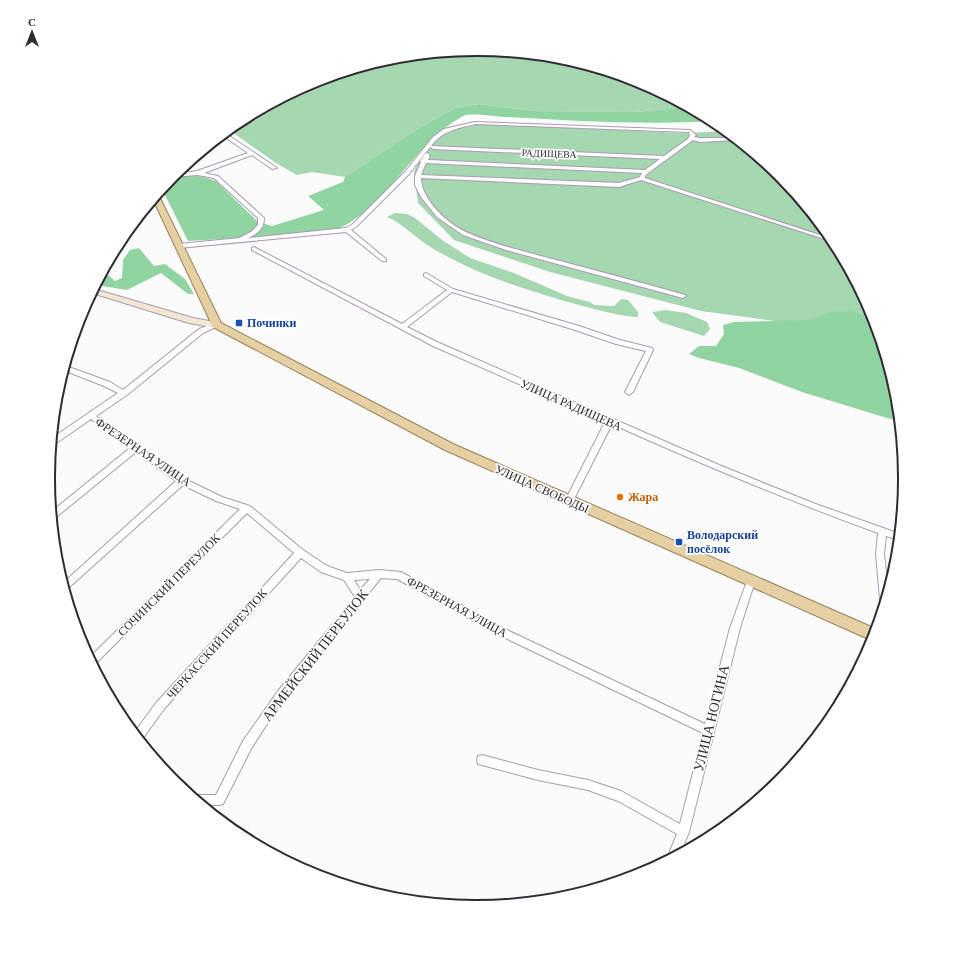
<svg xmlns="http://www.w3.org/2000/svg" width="953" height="956" font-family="'Crimson Pro',serif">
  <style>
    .built { fill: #f8effd }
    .green { fill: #a5d7b0 }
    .forest { fill: #90d4a1 }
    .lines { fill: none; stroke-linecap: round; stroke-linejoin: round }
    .street-casing { stroke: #aa9ab3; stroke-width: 2 }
    .secondary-casing { stroke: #aa9ab3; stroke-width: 2 }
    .primary-casing { stroke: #9b8156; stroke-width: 2 }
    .street { fill: #fff; fill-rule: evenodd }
    .secondary { fill: #f2e7d2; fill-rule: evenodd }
    .primary { fill: #e5d0a4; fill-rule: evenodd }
    .transit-dot { fill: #1a4fb4; stroke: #fff; stroke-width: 1.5 }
    .food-dot { fill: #e8710a; stroke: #fff; stroke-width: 1.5 }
    .labels { text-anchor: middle; stroke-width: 3.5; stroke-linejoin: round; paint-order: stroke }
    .far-street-label { font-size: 10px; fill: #302a34; stroke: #fff }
    .transit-label { font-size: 12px; font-weight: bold; fill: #164399; stroke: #fff; text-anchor: start }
    .street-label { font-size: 12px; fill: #302a34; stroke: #fff }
    .food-label { font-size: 12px; font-weight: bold; fill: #c56008; stroke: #fff; text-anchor: start }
    .near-street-label { font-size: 14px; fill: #302a34; stroke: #fff }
    .rim { fill: none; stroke: #302a34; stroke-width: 2 }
  </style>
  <rect width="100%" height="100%" fill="#fbfbfb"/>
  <path class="built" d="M904,472L905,478L900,530L893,528Z"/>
  <g class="green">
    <path d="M477,50L560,58L641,82L687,107L635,112L535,111L479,104L455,108L417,129L345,177L312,172L297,175L276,163L229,130L239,122L313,82L393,58Z"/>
    <path d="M481,124L686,133L725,131L780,175L833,240L872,314L877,330L805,325L701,311L550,272L454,240L418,203L414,171L427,148L439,138L456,129Z"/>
    <path d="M395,213L407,214L415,218L442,240L470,258L514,273L567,296L590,302L594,305L614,306L621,299L628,300L638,312V317C618,316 599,310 579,305C528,291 477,275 432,248C416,239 404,224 387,217Z"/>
    <path d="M666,310L686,313L707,322L710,329L704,336L660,322L652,312Z"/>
  </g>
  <g class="forest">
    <path d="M479,104L535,111L635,112L687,107L714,121C645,125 577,121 508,117C498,117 470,112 463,116C413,143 391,203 340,228L258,237L188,241L162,189C164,186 167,182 170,179C181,172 207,176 217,182L258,222L272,226L324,210L308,196L343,182L345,177L417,129L455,108Z"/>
    <path d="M139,248L154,266L165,264L185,279L194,294H188L161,273L127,290L96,285L102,275L109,276L115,281L122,278L123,260L130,250Z"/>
    <path d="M849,311L874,318L897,395L900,422L802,392L739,368L699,358L689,354L699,346H716L724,334L723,325L734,322L812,320L830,312Z"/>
  </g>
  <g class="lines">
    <g class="street-casing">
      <g id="street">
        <path d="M475,122L690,130L696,135L694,137L700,138H734L737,140L700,142L693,140L648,173L645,176V178L832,239L834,242L641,180L619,187L421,178C421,200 449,225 468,233C496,245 526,252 556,260C599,271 642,283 685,295L686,296L683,298L506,250L463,235L437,217L421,197L415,185V176L421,162L420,161L425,154L427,153L430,155L428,160L645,170L660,159L433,149L430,147L409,174L357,226L351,230L386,259V261H382L346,232L179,248L176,246L179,244L240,238L241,237L251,232L258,225V218L214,178L198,175L171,177L175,174L197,171L248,153L222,135L225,133L277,168L272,169L252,155L204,173L218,176L264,218C264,229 258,233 248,238L346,228L353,224L405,172L433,137L444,129ZM475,124L689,132L690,135L688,139L664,156L431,146C444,130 456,129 475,124ZM426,163L642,173L640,177L619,183L421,175Z"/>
        <path d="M254,247L402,324L447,290L424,276V274L426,273L453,289L579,326L620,340L652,348L653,350L633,392L629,395L625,392L646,351L616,344L575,330L452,292L407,327L437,342L719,465L813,503L900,534L899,540L886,536L884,554L888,589L884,603L882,602L880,599L876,554L878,533C787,500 699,463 612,424L572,503H566L565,501L605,422L433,346L252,250V248Z"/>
        <path d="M215,323H219L220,325L203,333L127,395L96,416L185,479L222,497L250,506L303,550L327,566L347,573L379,570L401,572L503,628L705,724L730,628L747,581L748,578L751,577L754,578L755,581L740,628L689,832L681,852L669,858L668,856L677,834L618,801L588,790L538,780L482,765L478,764L477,760L478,756L482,755L538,770L588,780L621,791L680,824L703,733L497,634L397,579L381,578L284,697L251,749L223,804L219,805H203L193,796L197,795H216L243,741L278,691L355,597L344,580L321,572L301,558L164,709L141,741L134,733L156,703L294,553L247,513L93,666L89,658L240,509L216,501L183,485L65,591L63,583L176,481L136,452L55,518L52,519L51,512L130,448L91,419L55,444L51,445L52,438L118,393L104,386L63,370L65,366H66L110,382L123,390L199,329ZM370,579L360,590L354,580Z"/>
      </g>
    </g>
    <g class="secondary-casing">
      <path id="secondary" d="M94,289L193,318L220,323L222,325L217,328L189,323L92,293Z"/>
    </g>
    <g class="primary-casing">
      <path id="primary" d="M158,194L221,323L453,444L876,629L873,641L445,450L213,327L153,199Z"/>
    </g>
    <use href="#street" class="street"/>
    <use href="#secondary" class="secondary"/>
    <use href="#primary" class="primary"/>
  </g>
  <g class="transit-dot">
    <rect x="235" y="319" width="8" height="8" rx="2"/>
    <rect x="675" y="538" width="8" height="8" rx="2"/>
  </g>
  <circle class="food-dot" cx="620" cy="497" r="4"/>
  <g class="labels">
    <g class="far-street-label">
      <text transform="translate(549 153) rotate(2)" y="4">РАДИЩЕВА</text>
    </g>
    <g class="transit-label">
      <text x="247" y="327">Починки</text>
      <text x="687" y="539">Володарский<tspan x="687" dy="14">посёлок</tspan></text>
    </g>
    <g class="street-label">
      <text transform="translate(571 405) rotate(24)" y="4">УЛИЦА РАДИЩЕВА</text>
      <text transform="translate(143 452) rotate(34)" y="4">ФРЕЗЕРНАЯ УЛИЦА</text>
      <text transform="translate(542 489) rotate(24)" y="4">УЛИЦА СВОБОДЫ</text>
      <text transform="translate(169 585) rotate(-45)" y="4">СОЧИНСКИЙ ПЕРЕУЛОК</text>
      <text transform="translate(457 607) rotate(29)" y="4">ФРЕЗЕРНАЯ УЛИЦА</text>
      <text transform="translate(217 644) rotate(-48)" y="4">ЧЕРКАССКИЙ ПЕРЕУЛОК</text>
    </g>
    <g class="food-label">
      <text x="628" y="501">Жара</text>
    </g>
    <g class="near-street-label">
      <text transform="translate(315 655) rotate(-52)" y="5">АРМЕЙСКИЙ ПЕРЕУЛОК</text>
      <text transform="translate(711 718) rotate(-76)" y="5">УЛИЦА НОГИНА</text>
    </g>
  </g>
  <path d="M0 0H953V956H0ZM476 56H477A421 421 0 0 1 898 477V479A421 421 0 0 1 477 900H476A421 421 0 0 1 55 479V477A421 421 0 0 1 476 56Z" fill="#fff" fill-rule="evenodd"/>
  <path class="rim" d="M476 56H477A421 421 0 0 1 898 477V479A421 421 0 0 1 477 900H476A421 421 0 0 1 55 479V477A421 421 0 0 1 476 56Z"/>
  <g transform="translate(32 32)" stroke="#ffffff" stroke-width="3" paint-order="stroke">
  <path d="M0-3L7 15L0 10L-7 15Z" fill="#302a34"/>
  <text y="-6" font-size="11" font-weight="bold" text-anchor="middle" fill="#302a34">С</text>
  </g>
</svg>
